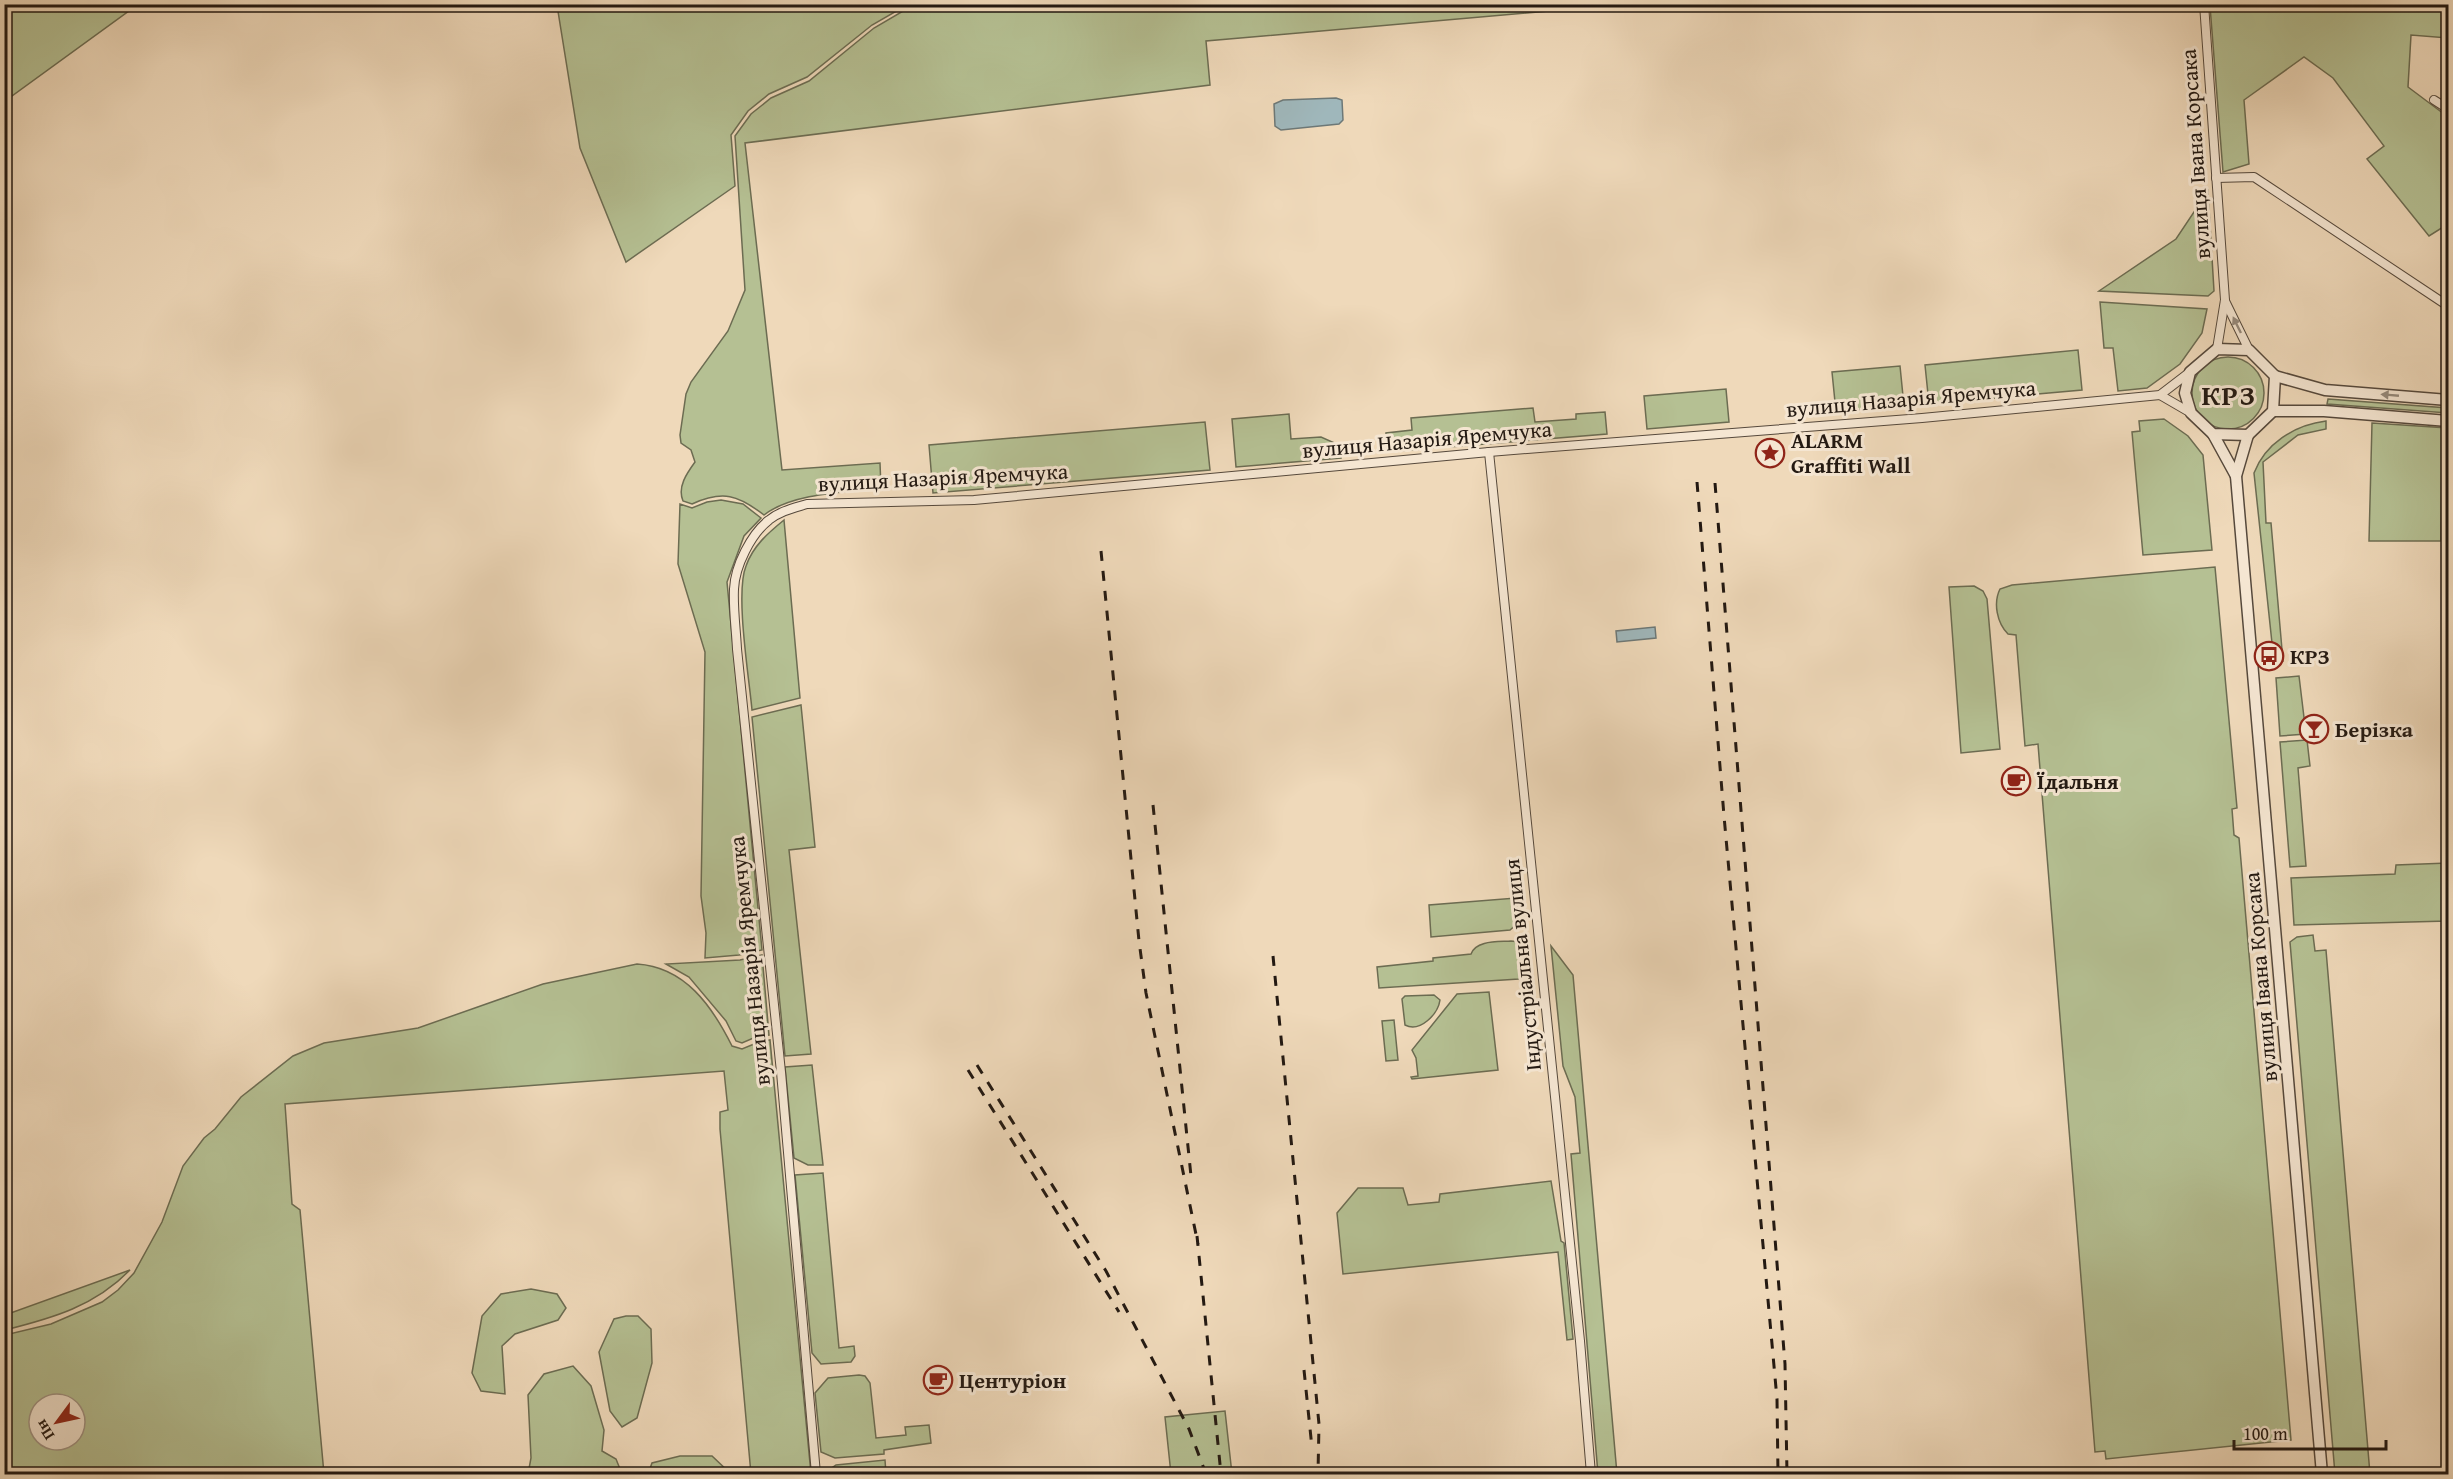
<svg xmlns="http://www.w3.org/2000/svg" width="2453" height="1479" font-family="'Gentium Book Plus',serif">
  <style>
    .green { fill: #b5c093; stroke: #6c6c52; stroke-width: 1.5; fill-rule: evenodd }
    .water { fill: #9fb7bb; stroke: #6d7877; stroke-width: 1.5 }
    .lines { fill: none; stroke-linecap: round; stroke-linejoin: round }
    .minor-casing { stroke: #56493c; stroke-width: 10 }
    .tertiary-casing { stroke: #56493c; stroke-width: 13 }
    .minor { stroke: #f5e6d2; stroke-width: 8 }
    .tertiary { stroke: #f5e6d2; stroke-width: 10 }
    .rail { stroke: #231912; stroke-width: 3; stroke-dasharray: 10 10; stroke-linecap: butt }
    .oneway { fill: #968a7c }
    .labels { text-anchor: middle; stroke-width: 6; stroke-linejoin: round; paint-order: stroke }
    .street-label { font-size: 22px; fill: #231912; stroke: #f5e6d2 }
    .poi-label { font-size: 22px; font-weight: bold; fill: #231912; stroke: #f5e6d2; text-anchor: start }
    .district-label { font-size: 28px; font-weight: bold; letter-spacing: 1.5px; fill: #231912; stroke: #f5e6d2 }
  </style>
  <rect width="100%" height="100%" fill="#efd9ba"/>
  <filter id="stains"><feTurbulence type="fractalNoise" baseFrequency=".00333" numOctaves="4"/><feColorMatrix values="0 0 0 0 .2 0 0 0 0 .09 0 0 0 0 .02 0 0 0 .5 -.17"/></filter>
  <radialGradient id="worn" r=".72"><stop offset=".6" stop-color="#630" stop-opacity="0"/><stop offset="1" stop-color="#630" stop-opacity=".3"/></radialGradient>
  <g class="green">
    <path d="M5,4H137V5L5,101Z"/>
    <path d="M915,4H1573V5L1560,10L1206,41L1210,85L745,143L782,470L880,463L881,488C847,492 792,493 764,515C738,495 723,490 692,504L683,501C677,487 687,473 695,462L691,450L681,443L680,435L686,394L691,382L728,331L745,290L735,136L751,114L771,98L809,81L874,28Z"/>
    <path d="M557,5L558,4L907,5L872,25L807,77L769,94L748,111L731,135L735,186L626,262L580,148Z"/>
    <path d="M2219,5H2448V38L2411,35L2408,87L2448,117V224L2429,236L2367,159L2384,146L2333,78L2304,57L2244,100L2249,164L2223,172L2210,6Z"/>
    <path d="M2208,191L2214,291L2208,296L2099,291L2176,239Z"/>
    <path d="M2100,302L2207,309L2202,333L2180,364L2147,388L2118,391L2113,348H2104Z"/>
    <path d="M2078,350L2082,390L1929,404L1925,365Z"/>
    <circle cx="2228" cy="393" r="36"/>
    <path d="M1900,366L1904,406L1836,412L1832,372Z"/>
    <path d="M1726,389L1729,422L1647,429L1644,396Z"/>
    <path d="M2328,399L2448,408V413L2327,404Z"/>
    <path d="M1533,408L1535,422L1576,419V414L1605,412L1607,434L1387,452L1386,433L1412,430L1411,418Z"/>
    <path d="M1289,414L1291,439L1321,437L1339,445L1341,458L1236,467L1232,419Z"/>
    <path d="M2164,419L2188,436L2203,455L2212,550L2143,555L2132,432L2140,431L2139,421Z"/>
    <path d="M2326,421V429L2298,435L2263,462L2266,523H2271L2283,661L2274,662L2254,473C2265,444 2294,425 2326,421Z"/>
    <path d="M1205,422L1210,470L933,493L929,445Z"/>
    <path d="M2372,423L2448,428V449H2442L2441,541H2369Z"/>
    <path d="M721,500L743,504L761,518L744,536L727,582L762,950L739,955L705,958L706,933L701,896L705,652L678,564L680,504L692,508L707,502Z"/>
    <path d="M784,520L800,698L752,710C749,677 735,593 746,566C753,546 768,533 784,520Z"/>
    <path d="M2215,567L2237,808L2232,809L2234,835L2239,838L2291,1440L2106,1459L2105,1451L2095,1452L2038,744L2025,746L2016,635L2008,634C1997,623 1993,603 2000,589L2012,585Z"/>
    <path d="M1974,586L1983,591L1987,599L2000,749L1961,753L1949,587Z"/>
    <path d="M2299,676L2306,734L2280,736L2276,678Z"/>
    <path d="M801,705L815,847L789,850L811,1054L785,1056L752,717Z"/>
    <path d="M2307,740L2310,766L2298,768L2306,866L2290,867L2280,742Z"/>
    <path d="M2448,863V921L2294,925L2291,878L2395,874L2396,865Z"/>
    <path d="M1516,898L1518,923L1510,930L1431,937L1429,905Z"/>
    <path d="M2313,935L2315,951L2326,950L2370,1474H2335L2290,942L2297,937Z"/>
    <path d="M1511,941L1519,942L1529,950L1531,970L1519,979L1379,988L1377,967L1433,961V958L1471,954C1476,940 1498,942 1511,941Z"/>
    <path d="M1551,946L1573,975L1617,1474H1598L1571,1154L1580,1153L1575,1097L1563,1066Z"/>
    <path d="M762,955L769,1035L758,1036L742,1043L736,1041L726,1021L689,977L666,964L740,960Z"/>
    <path d="M637,964C685,967 712,1006 732,1046L742,1049L759,1042L770,1040L811,1474H751L720,1129V1112L728,1110L724,1071L285,1104L292,1204L300,1210L324,1474H5V1335L51,1324L102,1302L118,1290L134,1273L162,1222L183,1166L204,1138L215,1129L241,1097L293,1056L324,1043L418,1028L543,984ZM39,1404H75V1440H39Z"/>
    <path d="M1489,992L1498,1070L1412,1079L1411,1077L1418,1076L1416,1058L1412,1050L1457,994Z"/>
    <path d="M1434,995L1440,1000C1438,1014 1420,1033 1405,1025L1402,999L1405,996Z"/>
    <path d="M1394,1020L1398,1060L1386,1061L1382,1021Z"/>
    <path d="M812,1065L823,1165H808L794,1158L785,1067Z"/>
    <path d="M823,1173L839,1348L854,1346L855,1356L851,1362L821,1364L812,1353L795,1175Z"/>
    <path d="M1551,1181L1561,1241L1564,1243L1573,1339L1567,1340L1558,1252L1343,1274L1337,1213L1358,1188H1403L1408,1205L1439,1202L1440,1194Z"/>
    <path d="M130,1270C95,1306 53,1318 5,1330V1315Z"/>
    <path d="M531,1289L557,1294L566,1308L558,1320L515,1334L502,1346L505,1394L481,1391L472,1373L482,1316L501,1294Z"/>
    <path d="M626,1316H638L651,1329L652,1363L637,1418L622,1427L610,1411L599,1352L614,1319Z"/>
    <path d="M573,1366L591,1386L604,1430L602,1451L616,1459L622,1474H528L531,1458L528,1395L544,1374Z"/>
    <path d="M859,1375L865,1376L870,1383L876,1438L906,1435L905,1427L929,1425L931,1443L884,1450V1454L835,1458L821,1452L815,1393L828,1378Z"/>
    <path d="M1225,1411L1232,1474H1171L1165,1417Z"/>
    <path d="M680,1456H712L731,1474H648L652,1463Z"/>
    <path d="M885,1460L886,1474H823L836,1465Z"/>
  </g>
  <g class="water">
    <path d="M1336,98L1342,100L1343,120L1339,124L1281,130L1275,126L1274,104L1283,100Z"/>
    <path d="M1655,627L1656,638L1617,642L1616,631Z"/>
  </g>
  <g class="lines">
    <g class="minor-casing">
      <g id="minor">
        <path d="M2204,4L2225,300L2217,349"/>
        <path d="M2434,100L2448,109"/>
        <path d="M2216,178L2254,177L2448,306"/>
        <path d="M2225,301L2249,350"/>
        <path d="M2160,395L2191,413"/>
        <path d="M1489,452L1580,1341L1591,1474"/>
        <path d="M816,1474L781,1072L737,649C736,629 733,608 734,589C735,566 751,534 769,520C780,511 794,508 807,504L974,500L1489,452L1922,418L2160,395L2190,372"/>
      </g>
    </g>
    <g class="tertiary-casing">
      <g id="tertiary">
        <path d="M2217,349L2249,350L2275,376L2273,411L2248,435L2213,434L2191,413L2185,393L2190,372Z"/>
        <path d="M2275,376L2325,390L2448,400"/>
        <path d="M2273,411H2324L2448,421"/>
        <path d="M2213,434L2236,476"/>
        <path d="M2248,435L2236,476L2322,1474"/>
      </g>
    </g>
    <use href="#minor" class="minor"/>
    <use href="#tertiary" class="tertiary"/>
    <g class="rail">
      <path d="M1697,482L1724,816L1777,1399L1778,1474"/>
      <path d="M1715,483L1785,1364L1787,1474"/>
      <path d="M1101,551L1139,941L1146,993L1198,1244"/>
      <path d="M1153,805L1191,1176"/>
      <path d="M1273,956L1319,1424L1318,1474"/>
      <path d="M977,1065L1106,1271L1189,1429L1206,1474"/>
      <path d="M968,1070L1119,1312"/>
      <path d="M1197,1236L1221,1474"/>
      <path d="M1304,1370L1312,1448"/>
      <path d="M1633,1471V1474"/>
      <path d="M1622,1473V1474"/>
    </g>
  </g>
  <defs><path id="oneway-solid" d="M-6-.8H1V-3.2L6.5 0L1 3.2V.8H-6Z" transform="scale(1.5)"/></defs>
  <g class="oneway">
    <use href="#oneway-solid" transform="translate(2237 325) rotate(-116)"/>
    <use href="#oneway-solid" transform="translate(2390 395) rotate(-175)"/>
  </g>
  <defs>
    <g id="sight-ring" transform="scale(1.5)"><circle r="9.5" fill="#f5e6d2" stroke="#8f2418" stroke-width="1.5"/><path d="M0-6L1.8-2.2L6-1.7L2.9 1.2L3.7 5.4L0 3.3L-3.7 5.4L-2.9 1.2L-6-1.7L-1.8-2.2Z" fill="#8f2418"/></g>
    <g id="bus-ring" transform="scale(1.5)"><circle r="9.5" fill="#f5e6d2" stroke="#8f2418" stroke-width="1.5"/><path d="M-5-6H5V4H4V6H2V4H-2V6H-4V4H-5ZM-3.5-4V0h7V-4ZM-3.5 1.2v1.5H-2V1.2ZM2 1.2v1.5H3.5V1.2Z" fill="#8f2418"/></g>
    <g id="bar-ring" transform="scale(1.5)"><circle r="9.5" fill="#f5e6d2" stroke="#8f2418" stroke-width="1.5"/><path d="M-6-5H6L.8 .8V4.5H3.5V6h-7V4.5H-.8V.8Z" fill="#8f2418"/></g>
    <g id="cafe-ring" transform="scale(1.5)"><circle r="9.5" fill="#f5e6d2" stroke="#8f2418" stroke-width="1.5"/><path d="M-5.5-4.5H6V0H3Q3 3.5 0 3.5H-2.5Q-5.5 3.5-5.5 0ZM3-3.2v2h1.7v-2ZM-6 4.5H4V6H-6Z" fill="#8f2418"/></g>
  </defs>
  <g fill-rule="evenodd">
    <use href="#sight-ring" x="1770" y="453"/>
    <use href="#bus-ring" x="2269" y="656"/>
    <use href="#bar-ring" x="2314" y="729"/>
    <use href="#cafe-ring" x="2016" y="781"/>
    <use href="#cafe-ring" x="938" y="1380"/>
  </g>
  <g class="labels">
    <g class="street-label">
      <text transform="translate(2195 154) rotate(-94)" y="8">вулиця Івана Корсака</text>
      <text transform="translate(1911 398) rotate(-5)" y="8">вулиця Назарія Яремчука</text>
      <text transform="translate(1427 439) rotate(-5)" y="8">вулиця Назарія Яремчука</text>
      <text transform="translate(943 477) rotate(-3)" y="8">вулиця Назарія Яремчука</text>
      <text transform="translate(749 961) rotate(-96)" y="8">вулиця Назарія Яремчука</text>
      <text transform="translate(1522 965) rotate(-96)" y="8">Індустріальна вулиця</text>
      <text transform="translate(2260 977) rotate(-95)" y="8">вулиця Івана Корсака</text>
    </g>
    <g class="poi-label">
      <text x="1791" y="448">ALARM<tspan x="1791" dy="25">Graffiti Wall</tspan></text>
      <text x="2290" y="664">КРЗ</text>
      <text x="2335" y="737">Берізка</text>
      <text x="2037" y="789">Їдальня</text>
      <text x="959" y="1388">Центуріон</text>
    </g>
    <g class="district-label">
      <text x="2229" y="405">КРЗ</text>
    </g>
  </g>
  <rect width="2453" height="1479" fill="none" stroke="#efd9ba" stroke-width="24"/>
  <rect x="6" y="6" width="2441" height="1467" fill="none" stroke="#231912" stroke-width="3"/>
  <rect x="12" y="12" width="2429" height="1455" fill="none" stroke="#231912" stroke-width="1.5"/>
  <g transform="translate(57 1422) rotate(237)"><circle r="28" fill="#f5e6d2" stroke="#a19485" stroke-width="1.5"/>
  <path d="M0-4.5L10 22L0 15L-10 22Z" fill="#8f2418"/>
  <text y="-9" font-size="16" font-weight="bold" text-anchor="middle" fill="#231912">Пн</text>
  </g>
  <path d="M2234 1440v9h152v-9" fill="none" stroke="#231912" stroke-width="3"/>
  <text x="2243" y="1440" font-size="18" fill="#231912" stroke="#f5e6d2" stroke-width="4.5" paint-order="stroke">100 m</text>
  <rect width="100%" height="100%" filter="url(#stains)"/>
  <rect width="100%" height="100%" fill="url(#worn)"/>
</svg>
